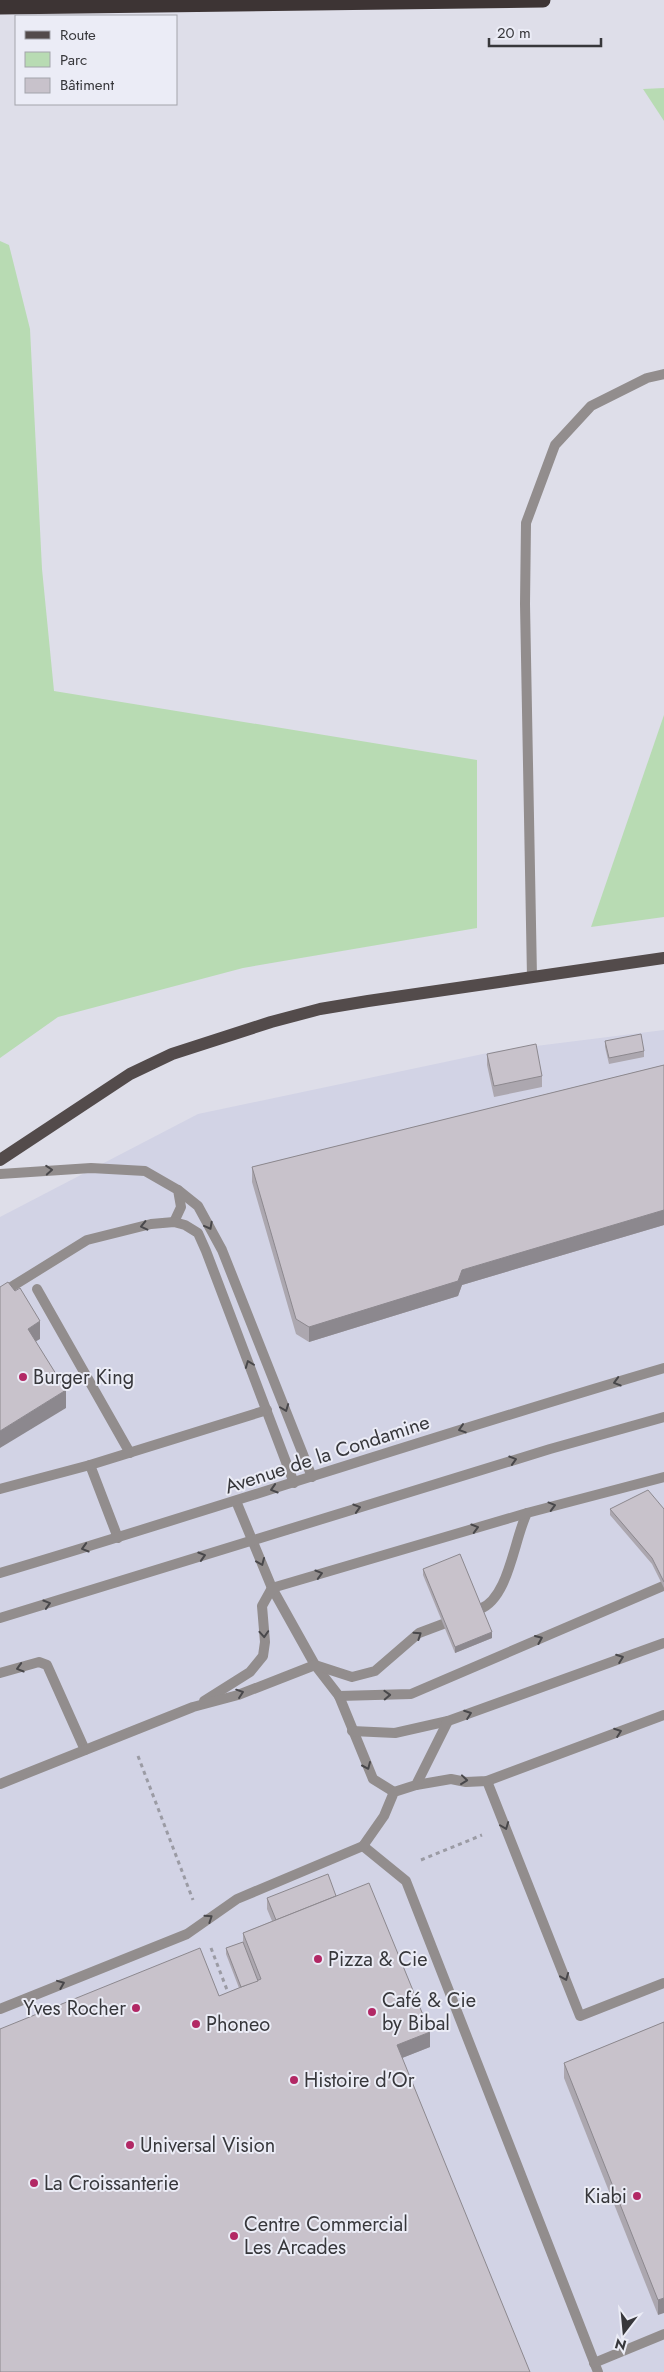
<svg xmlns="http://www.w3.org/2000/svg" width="664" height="2372" font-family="Jost,sans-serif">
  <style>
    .built { fill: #d2d3e5 }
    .green { fill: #b8dbb3 }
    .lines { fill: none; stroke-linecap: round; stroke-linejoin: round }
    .path { stroke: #9b9ba4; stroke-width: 3; stroke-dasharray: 4 4; stroke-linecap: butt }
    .service { stroke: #928d8d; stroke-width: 10 }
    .minor { stroke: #928d8d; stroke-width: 10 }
    .primary { stroke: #534b4b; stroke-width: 12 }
    .motorway { stroke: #3d3434; stroke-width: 15 }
    .wall { fill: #aca7af }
    .shaded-wall { fill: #8c888e }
    .building { fill: #c8c2cb; stroke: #8c888e }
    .oneway { stroke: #49484b }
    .poi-dot { fill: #b22865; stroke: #ebecf6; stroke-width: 2 }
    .labels { text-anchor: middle; stroke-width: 4; stroke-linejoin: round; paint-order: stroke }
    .poi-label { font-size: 20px; fill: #37373b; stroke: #ebecf6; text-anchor: start }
    .street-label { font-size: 20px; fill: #37373b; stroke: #ebecf6 }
  </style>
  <rect width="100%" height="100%" fill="#dedee9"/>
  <path class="built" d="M664,1030V2372H0V1217L198,1114L497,1051Z"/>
  <g class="green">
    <path d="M664,88V121L643,89Z"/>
    <path d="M0,241L9,245L30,329L42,569L54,691L477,760V928L243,968L58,1017L0,1058Z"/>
    <path d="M664,715V917L591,927Z"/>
  </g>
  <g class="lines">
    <g class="path">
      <path d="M138,1756L193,1900"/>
      <path d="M421,1860L482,1835"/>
      <path d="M211,1948L229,1995"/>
    </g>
    <g class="service">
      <path d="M532,977L525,604L526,523L555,445L591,406L647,378L664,374"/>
      <path d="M0,1174L91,1168L145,1171L178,1190L181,1207L174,1222"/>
      <path d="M178,1190L198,1206L222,1250L312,1477"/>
      <path d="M37,1289L130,1453"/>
      <path d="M0,1294L87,1240L151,1224L174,1222L185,1225L198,1233L206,1251L294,1483"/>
      <path d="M90,1465L118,1538"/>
      <path d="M0,1489L90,1465L267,1410"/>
      <path d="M236,1501L272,1588L315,1665L339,1696L373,1779L394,1792"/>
      <path d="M480,1609C509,1598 514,1539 527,1513L664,1477"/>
      <path d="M0,1673L39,1662L47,1665L85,1750"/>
      <path d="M339,1696L411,1694L663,1586"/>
      <path d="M204,1701L250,1672L263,1656L265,1642L262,1606L272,1588L527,1513"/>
      <path d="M352,1731L395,1733L448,1721L664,1643"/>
      <path d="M487,1781L580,2016L664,1983"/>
      <path d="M0,1784L193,1707L238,1695L315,1665L352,1677L375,1671L419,1633L443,1624"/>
      <path d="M416,1785L451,1779L466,1782L487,1781L664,1715"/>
      <path d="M363,1846L406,1881L598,2372"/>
      <path d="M0,2009L187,1934L237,1899L363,1846L384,1816L394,1792L416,1785L448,1721"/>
      <path d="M594,2363L664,2334"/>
    </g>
    <g class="minor">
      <path d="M0,1573C222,1507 442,1433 664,1368"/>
      <path d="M0,1618L550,1449L664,1417"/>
    </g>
    <path class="primary" d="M0,1160L130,1074L172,1054L271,1022L320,1009L368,1001L664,958"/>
    <path class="motorway" d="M0,7L543,0"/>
  </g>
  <g class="wall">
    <path d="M605,1041L644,1051V1057L609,1064L605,1047Z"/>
    <path d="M487,1054L542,1076V1087L494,1097L487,1065Z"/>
    <path d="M664,1065V1225L462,1285L458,1296L309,1342L296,1334L252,1182V1167Z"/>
    <path d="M610,1509H664V1588L652,1564L610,1515Z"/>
    <path d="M423,1569L492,1638L455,1653L423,1575Z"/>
    <path d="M336,1896L430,2047L402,2058L219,1996L239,1988L226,1954V1948L243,1942V1933L272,1921L267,1909V1898Z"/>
    <path d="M664,2022L658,2315L564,2078V2063Z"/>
  </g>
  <g class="shaded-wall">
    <path d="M664,1210V1225L462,1285L458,1296L309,1342V1327L462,1270Z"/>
    <path d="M40,1321V1339L28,1346V1329Z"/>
    <path d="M66,1390V1408L0,1448V1431Z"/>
    <path d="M492,1632V1638L455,1653V1647Z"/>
    <path d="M430,2032V2047L397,2060V2045Z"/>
    <path d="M664,2298V2313L658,2315V2300Z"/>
  </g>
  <g class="building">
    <path d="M641,1034L644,1051L609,1058L605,1041Z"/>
    <path d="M536,1044L542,1076L494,1086L487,1054Z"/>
    <path d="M664,1065V1210L462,1270L458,1281L309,1327L296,1319L252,1167Z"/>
    <path d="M8,1282L15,1291L20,1288L40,1321L28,1329L66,1390L0,1431V1287Z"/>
    <path d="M648,1490L664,1509V1582L652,1558L610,1509Z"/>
    <path d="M460,1554L492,1632L455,1647L423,1569Z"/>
    <path d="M328,1874L336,1896L276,1920L267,1898Z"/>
    <path d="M369,1883L430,2032L397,2045L530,2372H0V2029L200,1948L219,1996L261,1979L243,1933Z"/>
    <path d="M243,1942L258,1981L241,1987L226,1948Z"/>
    <path d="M664,2022V2298L658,2300L564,2063Z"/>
  </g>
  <defs><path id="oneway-chevron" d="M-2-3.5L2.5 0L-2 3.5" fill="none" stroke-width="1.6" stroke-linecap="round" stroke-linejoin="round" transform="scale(1.25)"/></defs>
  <g class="oneway">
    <use href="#oneway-chevron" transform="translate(49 1170) rotate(-4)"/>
    <use href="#oneway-chevron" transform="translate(144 1226) rotate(167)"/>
    <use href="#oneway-chevron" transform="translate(209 1226) rotate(62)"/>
    <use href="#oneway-chevron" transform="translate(249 1364) rotate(-111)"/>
    <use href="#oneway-chevron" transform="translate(617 1382) rotate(164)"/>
    <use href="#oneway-chevron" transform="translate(285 1408) rotate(69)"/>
    <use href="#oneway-chevron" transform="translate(462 1429) rotate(162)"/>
    <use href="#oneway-chevron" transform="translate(513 1460) rotate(-17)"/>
    <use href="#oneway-chevron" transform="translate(274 1489) rotate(163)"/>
    <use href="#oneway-chevron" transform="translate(552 1506) rotate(-15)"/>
    <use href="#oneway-chevron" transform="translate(357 1508) rotate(-17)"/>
    <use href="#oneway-chevron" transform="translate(475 1528) rotate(-16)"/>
    <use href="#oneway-chevron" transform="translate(85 1548) rotate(164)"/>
    <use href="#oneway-chevron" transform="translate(202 1556) rotate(-17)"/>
    <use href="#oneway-chevron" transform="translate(261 1562) rotate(67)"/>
    <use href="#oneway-chevron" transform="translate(319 1574) rotate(-16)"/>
    <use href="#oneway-chevron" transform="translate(47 1604) rotate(-17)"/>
    <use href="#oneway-chevron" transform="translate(264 1634) rotate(86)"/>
    <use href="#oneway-chevron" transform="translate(418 1635) rotate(-34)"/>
    <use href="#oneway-chevron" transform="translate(539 1639) rotate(-23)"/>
    <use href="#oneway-chevron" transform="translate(620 1658) rotate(-20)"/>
    <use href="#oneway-chevron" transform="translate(20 1668) rotate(164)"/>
    <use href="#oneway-chevron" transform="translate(240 1693) rotate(-19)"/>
    <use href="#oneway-chevron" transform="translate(387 1695) rotate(-2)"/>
    <use href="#oneway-chevron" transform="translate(468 1714) rotate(-20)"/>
    <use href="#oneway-chevron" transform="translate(618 1732) rotate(-20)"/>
    <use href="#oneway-chevron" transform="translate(367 1766) rotate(66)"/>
    <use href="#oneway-chevron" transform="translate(464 1780) rotate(6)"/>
    <use href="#oneway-chevron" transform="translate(505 1826) rotate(69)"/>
    <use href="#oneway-chevron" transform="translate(209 1918) rotate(-34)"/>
    <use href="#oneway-chevron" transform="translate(565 1977) rotate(68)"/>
    <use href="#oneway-chevron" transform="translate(61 1984) rotate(-22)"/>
  </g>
  <g class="poi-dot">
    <circle cx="23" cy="1377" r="5"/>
    <circle cx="318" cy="1959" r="5"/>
    <circle cx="136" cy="2008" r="5"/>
    <circle cx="372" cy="2012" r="5"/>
    <circle cx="196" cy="2024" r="5"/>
    <circle cx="294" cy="2080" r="5"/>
    <circle cx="130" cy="2145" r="5"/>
    <circle cx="34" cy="2183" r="5"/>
    <circle cx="637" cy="2196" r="5"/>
    <circle cx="234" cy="2236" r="5"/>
  </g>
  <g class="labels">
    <g class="poi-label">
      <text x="33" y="1384">Burger King</text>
      <text x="328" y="1966">Pizza &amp; Cie</text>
      <text x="382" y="2007">Café &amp; Cie<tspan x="382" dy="23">by Bibal</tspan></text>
      <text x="126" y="2015" text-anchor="end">Yves Rocher</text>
      <text x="206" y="2031">Phoneo</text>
      <text x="304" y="2087">Histoire d'Or</text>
      <text x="140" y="2152">Universal Vision</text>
      <text x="44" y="2190">La Croissanterie</text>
      <text x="627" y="2203" text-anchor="end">Kiabi</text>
      <text x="244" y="2231">Centre Commercial<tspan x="244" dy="23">Les Arcades</tspan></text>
    </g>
    <g class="street-label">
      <text transform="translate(327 1454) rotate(-18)" y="7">Avenue de la Condamine</text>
    </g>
  </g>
  <rect x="15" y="15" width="162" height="90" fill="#ebecf6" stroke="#a3a4ab"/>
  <rect x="25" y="31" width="25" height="8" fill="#534b4b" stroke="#a3a4ab"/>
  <text x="60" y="40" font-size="15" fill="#37373b">Route</text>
  <rect x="25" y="52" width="25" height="15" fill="#b8dbb3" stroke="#a3a4ab"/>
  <text x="60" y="65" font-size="15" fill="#37373b">Parc</text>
  <rect x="25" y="78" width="25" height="15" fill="#c8c2cb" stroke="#a3a4ab"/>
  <text x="60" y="90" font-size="15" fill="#37373b">Bâtiment</text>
  <g transform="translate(624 2332) rotate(196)" stroke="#ebecf6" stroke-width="4" paint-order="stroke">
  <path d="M0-4L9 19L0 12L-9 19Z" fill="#37373b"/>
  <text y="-8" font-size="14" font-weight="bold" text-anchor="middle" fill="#37373b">N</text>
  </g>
  <path d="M489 38v8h112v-8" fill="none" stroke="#37373b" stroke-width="2.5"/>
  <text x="497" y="38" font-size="15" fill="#37373b" stroke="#ebecf6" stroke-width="4" paint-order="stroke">20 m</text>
</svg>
